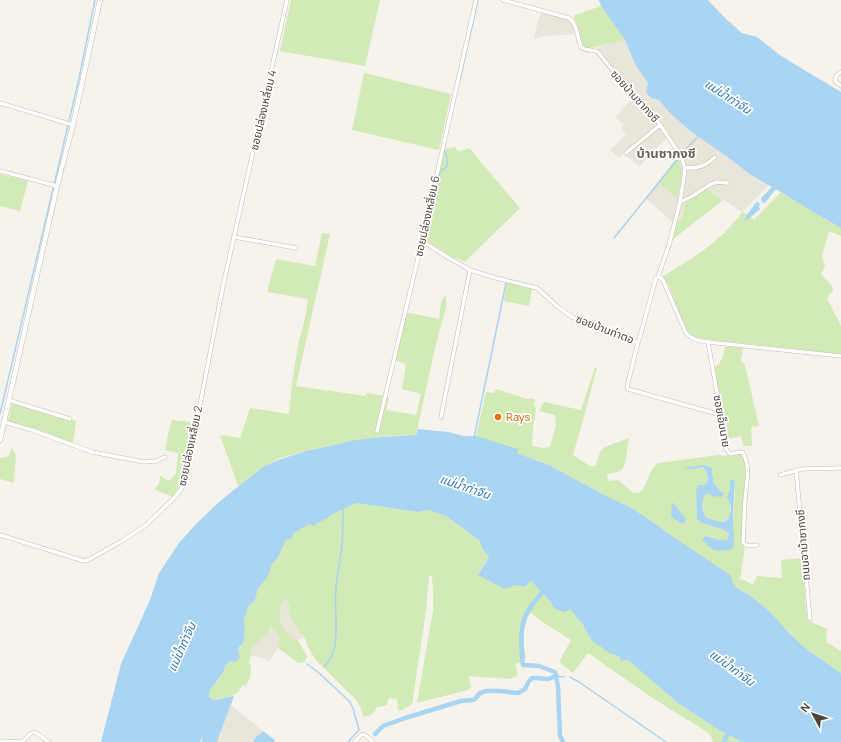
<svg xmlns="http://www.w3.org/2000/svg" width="841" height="742" font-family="Manrope,'Noto Sans Thai',sans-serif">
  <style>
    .residential { fill: #eae5da }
    .green { fill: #d2eab5; fill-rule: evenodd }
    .water { fill: #a9d4f2 }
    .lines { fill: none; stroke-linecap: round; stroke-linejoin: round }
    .stream { stroke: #a9d4f2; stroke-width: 1.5 }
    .canal { stroke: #a9d4f2; stroke-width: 4.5 }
    .minor-casing { stroke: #c2bbae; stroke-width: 4.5 }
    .tertiary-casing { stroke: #c2bbae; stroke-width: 5.5 }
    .minor { stroke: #fff; stroke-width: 3.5 }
    .tertiary { stroke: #fff; stroke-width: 4.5 }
    .food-dot { fill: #e8710a; stroke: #fff; stroke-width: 1.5 }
    .labels { text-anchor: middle; stroke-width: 3.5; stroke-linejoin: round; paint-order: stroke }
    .street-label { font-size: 11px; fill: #4b4439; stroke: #fff }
    .food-label { font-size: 11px; fill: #c56008; stroke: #fff; text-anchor: start }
    .water-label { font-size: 12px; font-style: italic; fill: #2e7ab2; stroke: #fff }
    .quarter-label { font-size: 13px; font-weight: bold; fill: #6e6250; stroke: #fff }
  </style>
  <rect width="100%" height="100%" fill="#f6f3ec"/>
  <g class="residential">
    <path d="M542,12L569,20L572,22L576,34L546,36L534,39L538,21Z"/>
    <path d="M625,40L636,66L648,83L646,92L659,100L669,112L688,129L703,140L726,156L751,175L769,185L742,212L708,189L686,201L681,222L676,225L645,198L658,182L676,198L681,178V160L667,137L639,167L624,154L619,158L610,150L626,134L621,129L624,125L615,117L632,99L596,54L598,47Z"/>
    <path d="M286,598L290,604L289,612L292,622L305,638L298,640L278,648L269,661L260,657L251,656L253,646L258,642L269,633L280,606L282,602Z"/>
    <path d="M231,705L263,731L255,738L253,742H217Z"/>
  </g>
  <g class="green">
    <path d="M291,0H380L365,66L280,51Z"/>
    <path d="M601,6L625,40L587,49L584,48L576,23L574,19L575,15Z"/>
    <path d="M364,73L451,94L439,150L352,130Z"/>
    <path d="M455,147L458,152L470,148L474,154L520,208L465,262L452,257L428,242L424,239V235L442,156L445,149Z"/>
    <path d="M678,156C684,165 681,189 676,198L658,182Z"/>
    <path d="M0,174L28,181L20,211L0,206Z"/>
    <path d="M708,189L723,200L672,240L677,221L681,222L686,201L704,190Z"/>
    <path d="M781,192L808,209L841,228V236L829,231L822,256L825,266L821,274L832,286L833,291L827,298L841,326V354L695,338L689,334L685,328L669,286L663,276C685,263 707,250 725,232C731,226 737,219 742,212L747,214L742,221L751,217L754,220Z"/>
    <path d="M322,233L330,234L296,386L366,396L367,393L389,397L386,410L416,415L421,394L402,389L406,364L395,360L406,314L410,313L439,319L441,304L443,297L446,296V307L435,348L416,435C385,435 353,440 323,447C308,450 293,454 278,459C263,466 251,477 238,486L220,435L240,438L250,408L289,414C291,389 294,365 299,341C303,327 307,313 308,299L267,292L276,259L315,266Z"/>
    <path d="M507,282L532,289L529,306L504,301Z"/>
    <path d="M725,347L743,348L741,360L745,365L759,426L751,427L752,446H744L741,436L727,439L714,368C722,362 724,356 725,347Z"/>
    <path d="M595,367L597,368L585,413L573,455L590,466H595L601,450L605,447L629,438L625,464L621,471L607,474L608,481L618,480L632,492L639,493C649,486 646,470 659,463L718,455L732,456L744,451L749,480L746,512V538L740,580L742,579L753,585L757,576L782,578L781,560L802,558L807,620L827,629L826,642L841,651V673L822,660L804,647L751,596L735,587L729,575L681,542L654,523L630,507L604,495L549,465L476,437L486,392L494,393L496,389L528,399L531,398L535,400L534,404L536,409L533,428L532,446L543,448L550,447L556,425L555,415L539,411L544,402L581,410ZM705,465L712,468C714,482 712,485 724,493C719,493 712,492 708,493C700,496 702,512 706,516C708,519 711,520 714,521C722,524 726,520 730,515V480L735,479V494L731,550L702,539L705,536C714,537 720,542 728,539L729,533C719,526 706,526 697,520L696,490L707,483C709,477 707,473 703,467L694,469ZM672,503L675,505L686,519L684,524C675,520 672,512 672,503Z"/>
    <path d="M12,403L76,421L73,443L10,422L8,420Z"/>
    <path d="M172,420L191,422C188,447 188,475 173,497L154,489L159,484L160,476L169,481L176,473L178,453L165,450L167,439Z"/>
    <path d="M12,448L16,455L14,483L0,479V458L9,456Z"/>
    <path d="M356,503L418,512L428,510L446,516L479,540L483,550L489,557L478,574L514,585L525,587L531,581L549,600L555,609H570L583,625L591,640L611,654L628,660L679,704L719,730L743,742H713L710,734L651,697L588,653L573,673L559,662L571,640L541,621L530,612C524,624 521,637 525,651C525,653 526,655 526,658H524V662L515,664L518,673L516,677L508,679L469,676L471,687L468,690L417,703L433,610V591L432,576H429L426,611L412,704L406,708L398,711L397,699L392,698L388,699L387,705L384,706L377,707C373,714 371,716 363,717L360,706L356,700L315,659L308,647L305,638L292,622L289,612L290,604L286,599C277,606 282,612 279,622L291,638L298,640L307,656L304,662L298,663L278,648C281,636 279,635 271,626L269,633L258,642L253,646L249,664L251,666C251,673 250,682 245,686L242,685C237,698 226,697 214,700L209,697V692L224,671L225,666L232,661L241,646L243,644L245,631L244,619L248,607L255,600L258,589L267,576L272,564L277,559L286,540L292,538L294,533L309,524Z"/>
  </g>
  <g class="water">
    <path d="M599,0H708L725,18L742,33L757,37L781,56L841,92V228L808,209L776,189L765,203L762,202L761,198L772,187L751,175L726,156L703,140L688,129L669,112L659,100L651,98L646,92L648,83L636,66L625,40L601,6Z"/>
    <path d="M757,201L760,204L759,206L760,209L751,217L742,222Z"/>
    <path d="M418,429L448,432L464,436H476L518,449L517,453L549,465L604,495L630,507L654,523L681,542L730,575L735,587L751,596L770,612L788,632L804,647L822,660L841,673V742H743L719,730L679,704L628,660L621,661L620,657L611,654L591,640L583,625L570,609L564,612L555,609L549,600L531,581L525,587L514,585L505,589L478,575L489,557L483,550L479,540L446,516L428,510L418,512L356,503L335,513L313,526L309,524L294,533L292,538L286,540L277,559L272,564L268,576L258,589L255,600L248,607L244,619L245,631L243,644C237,647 238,652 240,657L236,662L231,661L225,666L224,671L209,692V697L214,700L234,696L217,742H202V738L200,742H101L121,664L150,600L159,573L179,543L196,524L219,502L241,484L263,467L278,460L306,451L356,440L382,437L416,435Z"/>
    <path d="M705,465L712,468C713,480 713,486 724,493L722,497L712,496L708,493C701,496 701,509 705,515C706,518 710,519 713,520C720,523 728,523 730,514C731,512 731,506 730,504C730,502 728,501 728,499C727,497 728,495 728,493L730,489V480L735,479L733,516L734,544L731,550C714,551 713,552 702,539L705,536C713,537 720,542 728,539L729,533C719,526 706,526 697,520L696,490L699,485H704L707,483C709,477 707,472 703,467L694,469H683L689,467Z"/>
    <path d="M672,502L675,505L686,519L684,524C679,523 676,519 671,517Z"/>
    <path d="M263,731L275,740L274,742H253L255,738Z"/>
  </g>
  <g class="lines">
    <g class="stream">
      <path d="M460,80L478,0"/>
      <path d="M425,237L440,172C442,170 444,169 446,167C450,162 446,155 444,150"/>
      <path d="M614,238L686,149L699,136"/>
      <path d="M0,414L78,83L95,0"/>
      <path d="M474,438L506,283"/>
      <path d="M307,664L318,672L350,702L353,708L359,730L348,742"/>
      <path d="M324,667C330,661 333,655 335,646C338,627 334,607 336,587C337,573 341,559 342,544C343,532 343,519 343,507"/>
      <path d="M556,676L564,677"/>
      <path d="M570,677L579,682L666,742"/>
    </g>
    <g class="canal">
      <path d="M546,588C542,594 536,599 532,605C518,623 521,644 523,665L539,666L555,672L558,686L560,736L563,742"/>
      <path d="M375,734L383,726L405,718L461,701L472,700L475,699L480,693L486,691H500L518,693L525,689L529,681L532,678H538L548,679L556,676"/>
      <path d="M724,742L730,729"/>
    </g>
    <g class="minor-casing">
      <g id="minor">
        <path d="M503,0L569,18C578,25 577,37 581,47C587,52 592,49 598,52L636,99L645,105L651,111L681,156L685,168L684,177L680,202L669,245L658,277"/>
        <path d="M841,72C837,74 835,76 835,81L841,86"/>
        <path d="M0,103L73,125"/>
        <path d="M626,153L660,125"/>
        <path d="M685,168C699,168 704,167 715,157"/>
        <path d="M0,171L57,186"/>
        <path d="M680,202L691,197L711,184L717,182L727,183"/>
        <path d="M234,237L296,248"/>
        <path d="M422,241L449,258L470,270L496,278L537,288L558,307L572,317L591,326L636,342H638L639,340L656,278C659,277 661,277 663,280L686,333C693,340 699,341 708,342L841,356"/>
        <path d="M638,342L627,387L628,389L721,415"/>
        <path d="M708,342L721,415L726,449L730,454L740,452L743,453C751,468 746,484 745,500C744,514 744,528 743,542C746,547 751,546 757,545"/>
        <path d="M8,400L70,419"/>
        <path d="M441,417L470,270"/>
        <path d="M4,422L32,430L92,452L144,462L156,461L165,457"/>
        <path d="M377,431L422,241L476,0"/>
        <path d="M796,470L810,619"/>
        <path d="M780,475L802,469L841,468"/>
        <path d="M0,535L84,561L88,560L122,541L146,525L173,499L180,491L183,486L186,477L223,286L287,0"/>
        <path d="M0,741L22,742L30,734L34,732L36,733L49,742"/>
        <path d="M355,742C363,731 364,733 373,742"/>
      </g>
    </g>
    <g class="tertiary-casing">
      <path id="tertiary" d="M0,440L57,186L73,125L100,0"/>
    </g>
    <use href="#minor" class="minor"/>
    <use href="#tertiary" class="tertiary"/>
  </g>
  <circle class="food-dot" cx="498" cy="417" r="4"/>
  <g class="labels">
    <g class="street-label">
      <text transform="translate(635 96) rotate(48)" y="4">ซอยบ้านซากงซี</text>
      <text transform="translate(263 110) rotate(-77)" y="4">ซอยปล่องเหลี่ยม 4</text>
      <text transform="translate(427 216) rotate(-78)" y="4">ซอยปล่องเหลี่ยม 6</text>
      <text transform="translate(605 329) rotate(21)" y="4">ซอยบ้านท่าตอ</text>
      <text transform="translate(722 421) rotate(80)" y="4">ซอยเอ็มนาย</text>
      <text transform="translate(190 446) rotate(-78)" y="4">ซอยปล่องเหลี่ยม 2</text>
      <text transform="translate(803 545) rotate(-95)" y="4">ถนนอาม้าซากงซี</text>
    </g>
    <g class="food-label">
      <text x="506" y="421">Rays</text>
    </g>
    <g class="water-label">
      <text transform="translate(728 97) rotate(33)" y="4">แม่น้ำท่าจีน</text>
      <text transform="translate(465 487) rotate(19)" y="4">แม่น้ำท่าจีน</text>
      <text transform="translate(182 647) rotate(-66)" y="4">แม่น้ำท่าจีน</text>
      <text transform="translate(732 668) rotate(36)" y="4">แม่น้ำท่าจีน</text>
    </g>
    <g class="quarter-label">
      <text x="666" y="158">บ้านซากงซี</text>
    </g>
  </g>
  <g transform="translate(813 714) rotate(310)" stroke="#ffffff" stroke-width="3" paint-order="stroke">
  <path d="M0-3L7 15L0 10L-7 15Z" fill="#4b4439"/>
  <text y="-6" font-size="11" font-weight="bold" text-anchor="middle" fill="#4b4439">N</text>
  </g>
</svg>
